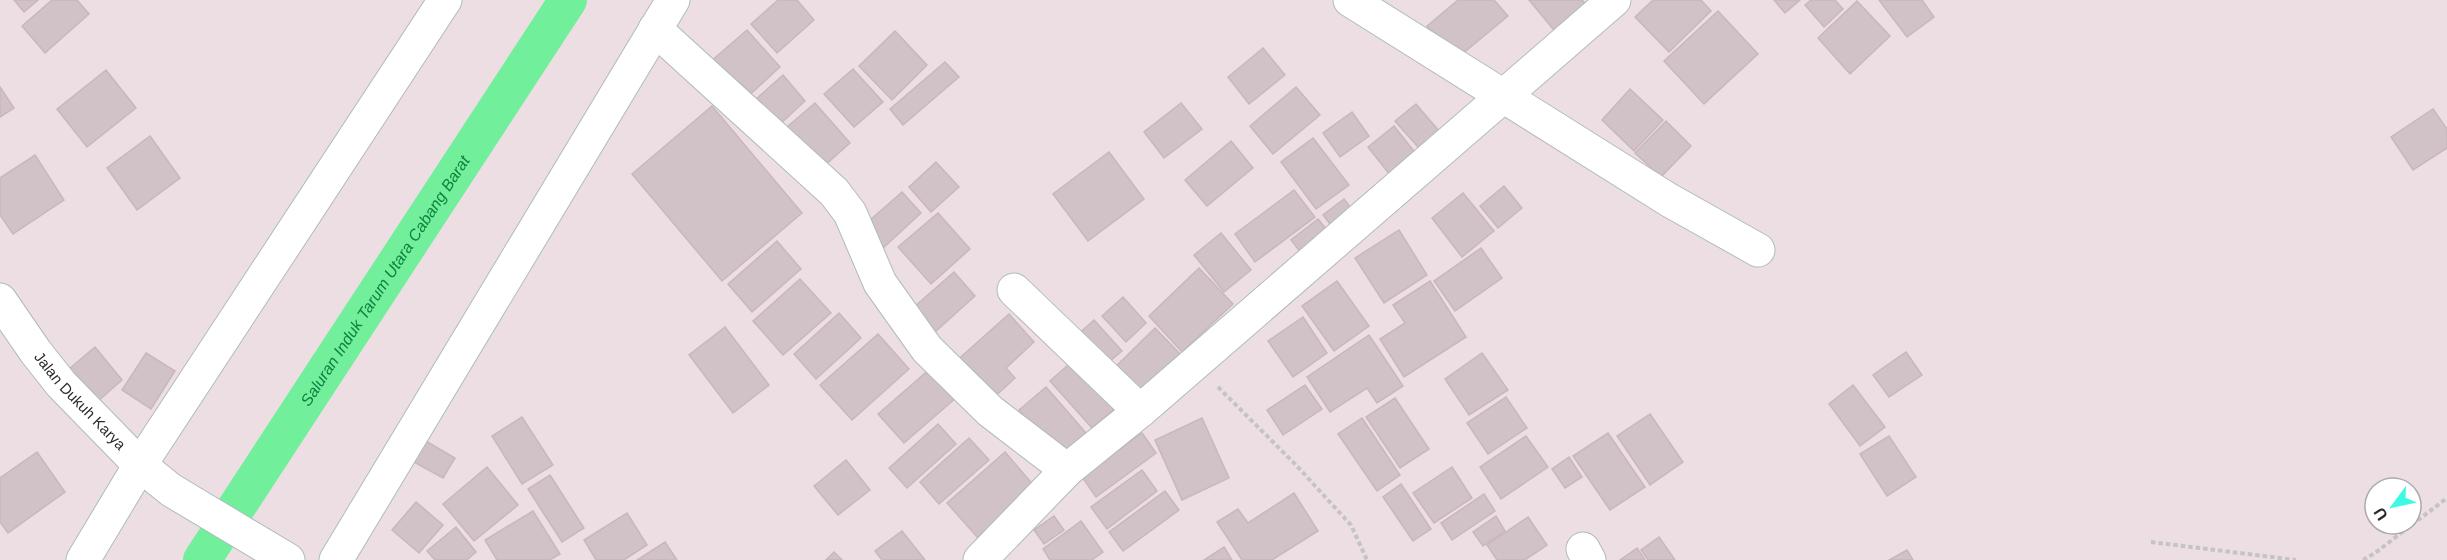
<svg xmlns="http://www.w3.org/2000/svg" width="2447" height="560" font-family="Arial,sans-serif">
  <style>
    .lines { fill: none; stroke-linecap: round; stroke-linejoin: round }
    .canal { stroke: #71ef9b; stroke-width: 38 }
    .building { fill: #d0c2c7; stroke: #c9b7bd; stroke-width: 1.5 }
    .street-casing { stroke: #aebcba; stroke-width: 35 }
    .path { stroke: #c4c4c4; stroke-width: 4; stroke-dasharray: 4.5 3; stroke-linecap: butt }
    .street { stroke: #fff; stroke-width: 33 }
    .labels { text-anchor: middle; stroke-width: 5; stroke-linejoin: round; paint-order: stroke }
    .street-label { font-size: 15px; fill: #2c2c2c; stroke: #fff }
    .water-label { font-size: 16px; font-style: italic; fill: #0e823e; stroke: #fff }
  </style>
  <rect width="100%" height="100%" fill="#eddee4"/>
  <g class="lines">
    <path class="canal" id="s1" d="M202,560L568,0"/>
  </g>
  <g class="building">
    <path d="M14,0H38L24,12Z"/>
    <path d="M52,0H77L89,14L45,53L22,26Z"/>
    <path d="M778,0H797L814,20L777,53L751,24Z"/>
    <path d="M1458,0H1494L1508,16L1455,60L1427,26Z"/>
    <path d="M1529,0H1582L1590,9L1558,35Z"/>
    <path d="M1653,0H1701L1711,11L1669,52L1635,17Z"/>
    <path d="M1774,0H1800L1785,13Z"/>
    <path d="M1811,0H1835L1843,9L1824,27L1805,5Z"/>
    <path d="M1879,0H1922L1934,17L1907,37Z"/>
    <path d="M1857,1L1890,36L1850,74L1818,38Z"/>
    <path d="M1718,11L1758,54L1704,104L1664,61Z"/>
    <path d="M747,30L780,67L744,100L710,62Z"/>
    <path d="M895,31L927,65L892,100L859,66Z"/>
    <path d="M1263,48L1285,75L1249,104L1228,77Z"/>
    <path d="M945,62L959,77L903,125L890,109Z"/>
    <path d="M853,69L883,102L854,127L824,94Z"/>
    <path d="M106,70L136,108L87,147L57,109Z"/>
    <path d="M783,75L805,101L778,126L755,100Z"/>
    <path d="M0,87L14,108L0,117Z"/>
    <path d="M1296,87L1320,115L1273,154L1250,126Z"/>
    <path d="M1630,89L1663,120L1634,151L1602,120Z"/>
    <path d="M815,103L850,143L823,167L787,127Z"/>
    <path d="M1181,103L1202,129L1164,158L1144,132Z"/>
    <path d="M1416,104L1445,138L1425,155L1395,121Z"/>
    <path d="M712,106L802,213L722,281L632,174Z"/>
    <path d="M2433,109L2447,129V148L2413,170L2391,137Z"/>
    <path d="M1352,112L1369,136L1340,157L1323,133Z"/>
    <path d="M1666,121L1691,146L1661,177L1635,153Z"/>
    <path d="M1394,126L1424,164L1398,185L1368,147Z"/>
    <path d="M150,136L180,178L137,210L107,168Z"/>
    <path d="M1313,138L1349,185L1316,209L1281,162Z"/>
    <path d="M1231,141L1253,168L1207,206L1185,180Z"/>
    <path d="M1109,152L1144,199L1088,241L1053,194Z"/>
    <path d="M35,155L64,200L13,234L0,215V178Z"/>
    <path d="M936,162L959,187L931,212L909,187Z"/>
    <path d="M1504,186L1522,208L1498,228L1480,206Z"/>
    <path d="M1294,190L1315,217L1255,262L1235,234Z"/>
    <path d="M902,192L921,213L881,250L861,228Z"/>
    <path d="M1463,193L1494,231L1462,257L1432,218Z"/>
    <path d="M1344,199L1357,216L1336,232L1323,215Z"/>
    <path d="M938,213L970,249L931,284L898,247Z"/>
    <path d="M1318,219L1331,235L1304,257L1291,240Z"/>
    <path d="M1399,230L1427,275L1384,303L1355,258Z"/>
    <path d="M1221,233L1251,270L1224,292L1194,255Z"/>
    <path d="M777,241L801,269L752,312L728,284Z"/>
    <path d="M1481,248L1502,278L1455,311L1434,281Z"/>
    <path d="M1199,268L1233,304L1182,352L1149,316Z"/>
    <path d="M954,272L975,296L935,332L914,307Z"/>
    <path d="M800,279L831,313L783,355L753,321Z"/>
    <path d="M1337,281L1369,326L1334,351L1302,306Z"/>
    <path d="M1430,281L1466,337L1404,377L1380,339L1405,323L1393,305Z"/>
    <path d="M1123,297L1146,323L1126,342L1102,316Z"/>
    <path d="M839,313L861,338L816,379L794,354Z"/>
    <path d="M1009,314L1034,342L1006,368L1015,378L989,402L954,363Z"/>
    <path d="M1303,317L1327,353L1293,377L1268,341Z"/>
    <path d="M1094,320L1122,351L1103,367L1075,337Z"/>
    <path d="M725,327L769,385L733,413L689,355Z"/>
    <path d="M1155,328L1182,356L1134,403L1108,374Z"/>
    <path d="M878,334L909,369L852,420L820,385Z"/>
    <path d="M1369,335L1403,386L1377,403L1367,388L1330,412L1307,377Z"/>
    <path d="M95,347L122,380L97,402L69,369Z"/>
    <path d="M1906,352L1922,375L1889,397L1873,375Z"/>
    <path d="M146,353L175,371L151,409L122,390Z"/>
    <path d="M1482,353L1508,390L1469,415L1445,379Z"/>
    <path d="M1076,358L1119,405L1092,428L1050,381Z"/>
    <path d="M931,368L957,397L904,443L878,414Z"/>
    <path d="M1305,385L1322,409L1283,435L1267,410Z"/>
    <path d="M1853,385L1885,427L1860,446L1829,404Z"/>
    <path d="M1046,387L1086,433L1060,456L1019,410Z"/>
    <path d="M1506,397L1527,428L1488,454L1467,423Z"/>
    <path d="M1395,398L1429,449L1400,468L1366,417Z"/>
    <path d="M1650,414L1683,462L1650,485L1617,436Z"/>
    <path d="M522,417L553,465L522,484L492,436Z"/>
    <path d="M1202,418L1229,478L1182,500L1155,440Z"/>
    <path d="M1362,418L1400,475L1377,491L1338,434Z"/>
    <path d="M938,424L956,444L907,488L889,468Z"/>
    <path d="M1142,433L1156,453L1096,497L1082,477Z"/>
    <path d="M1608,433L1645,487L1610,510L1573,456Z"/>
    <path d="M1526,436L1548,467L1501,499L1480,467Z"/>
    <path d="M1889,436L1916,477L1887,496L1860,454Z"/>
    <path d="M969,438L989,460L939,504L920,482Z"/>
    <path d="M424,440L455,458L443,478L412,461Z"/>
    <path d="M37,452L65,492L8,533L0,522V478Z"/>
    <path d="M1005,452L1035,487L978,538L947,503Z"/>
    <path d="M1569,457L1582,477L1565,488L1552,469Z"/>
    <path d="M846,460L870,490L838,515L814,486Z"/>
    <path d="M487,467L518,505L474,541L443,504Z"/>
    <path d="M1452,467L1472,498L1434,523L1413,493Z"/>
    <path d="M1142,470L1157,491L1107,529L1091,507Z"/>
    <path d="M550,475L584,528L562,542L528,489Z"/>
    <path d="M1401,484L1431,529L1413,541L1383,497Z"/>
    <path d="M1165,491L1179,510L1123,551L1109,532Z"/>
    <path d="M1294,493L1318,531L1272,560H1242L1217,522L1238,509L1248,523Z"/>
    <path d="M1484,494L1495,511L1452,540L1441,523Z"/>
    <path d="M416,502L443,525L419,553L392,530Z"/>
    <path d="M533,511L560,554L550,560H497L485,540Z"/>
    <path d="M627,513L647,545L624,560H596L584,540Z"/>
    <path d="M1054,516L1064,530L1044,544L1034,530Z"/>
    <path d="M1496,516L1505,531L1483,546L1473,532Z"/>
    <path d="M1528,517L1547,545L1525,560H1497L1487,545Z"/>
    <path d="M1081,521L1103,552L1092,560H1050L1043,549Z"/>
    <path d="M456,527L476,552L467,560H435L427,551Z"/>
    <path d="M902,531L925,560H882L875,551Z"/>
    <path d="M1659,537L1675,560H1648L1641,550Z"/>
    <path d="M665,542L677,560H637Z"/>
    <path d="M1224,547L1232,560H1204Z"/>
    <path d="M1637,548L1645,560H1620Z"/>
    <path d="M1907,550L1913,560H1889Z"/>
    <path d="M834,552L842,560H826Z"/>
  </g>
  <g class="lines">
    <g class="street-casing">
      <g id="street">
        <path d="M1350,0L1669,200L1758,250"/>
        <path d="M655,29L834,192L850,213L880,283L927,349L990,411L1067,470"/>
        <path d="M1014,290L1140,411"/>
        <path id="s2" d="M0,300L35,351L61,384L140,465L171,490L288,560"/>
        <path d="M1583,549L1589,560"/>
        <path d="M83,560L140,465L445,0"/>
        <path d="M336,560L673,0"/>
        <path d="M980,560L1067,470L1140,411L1614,0"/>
      </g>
    </g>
    <g class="path">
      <path d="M1218,387L1295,464L1351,525L1367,560"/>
      <path d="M2151,542L2296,560"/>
      <path d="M2363,560L2375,553L2447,498"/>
    </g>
    <use href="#street" class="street"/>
  </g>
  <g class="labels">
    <g class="street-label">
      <text dy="5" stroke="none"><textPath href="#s2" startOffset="129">Jalan Dukuh Karya</textPath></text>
    </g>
    <g class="water-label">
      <text dy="6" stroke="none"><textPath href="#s1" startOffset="334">Saluran Induk Tarum Utara Cabang Barat</textPath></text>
    </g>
  </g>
  <g transform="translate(2393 506) rotate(237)"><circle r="28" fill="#ffffff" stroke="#ababab" stroke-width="1.5"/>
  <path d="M0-4.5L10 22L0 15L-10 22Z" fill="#3efae4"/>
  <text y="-9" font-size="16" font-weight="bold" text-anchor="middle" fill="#2c2c2c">U</text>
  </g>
</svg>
